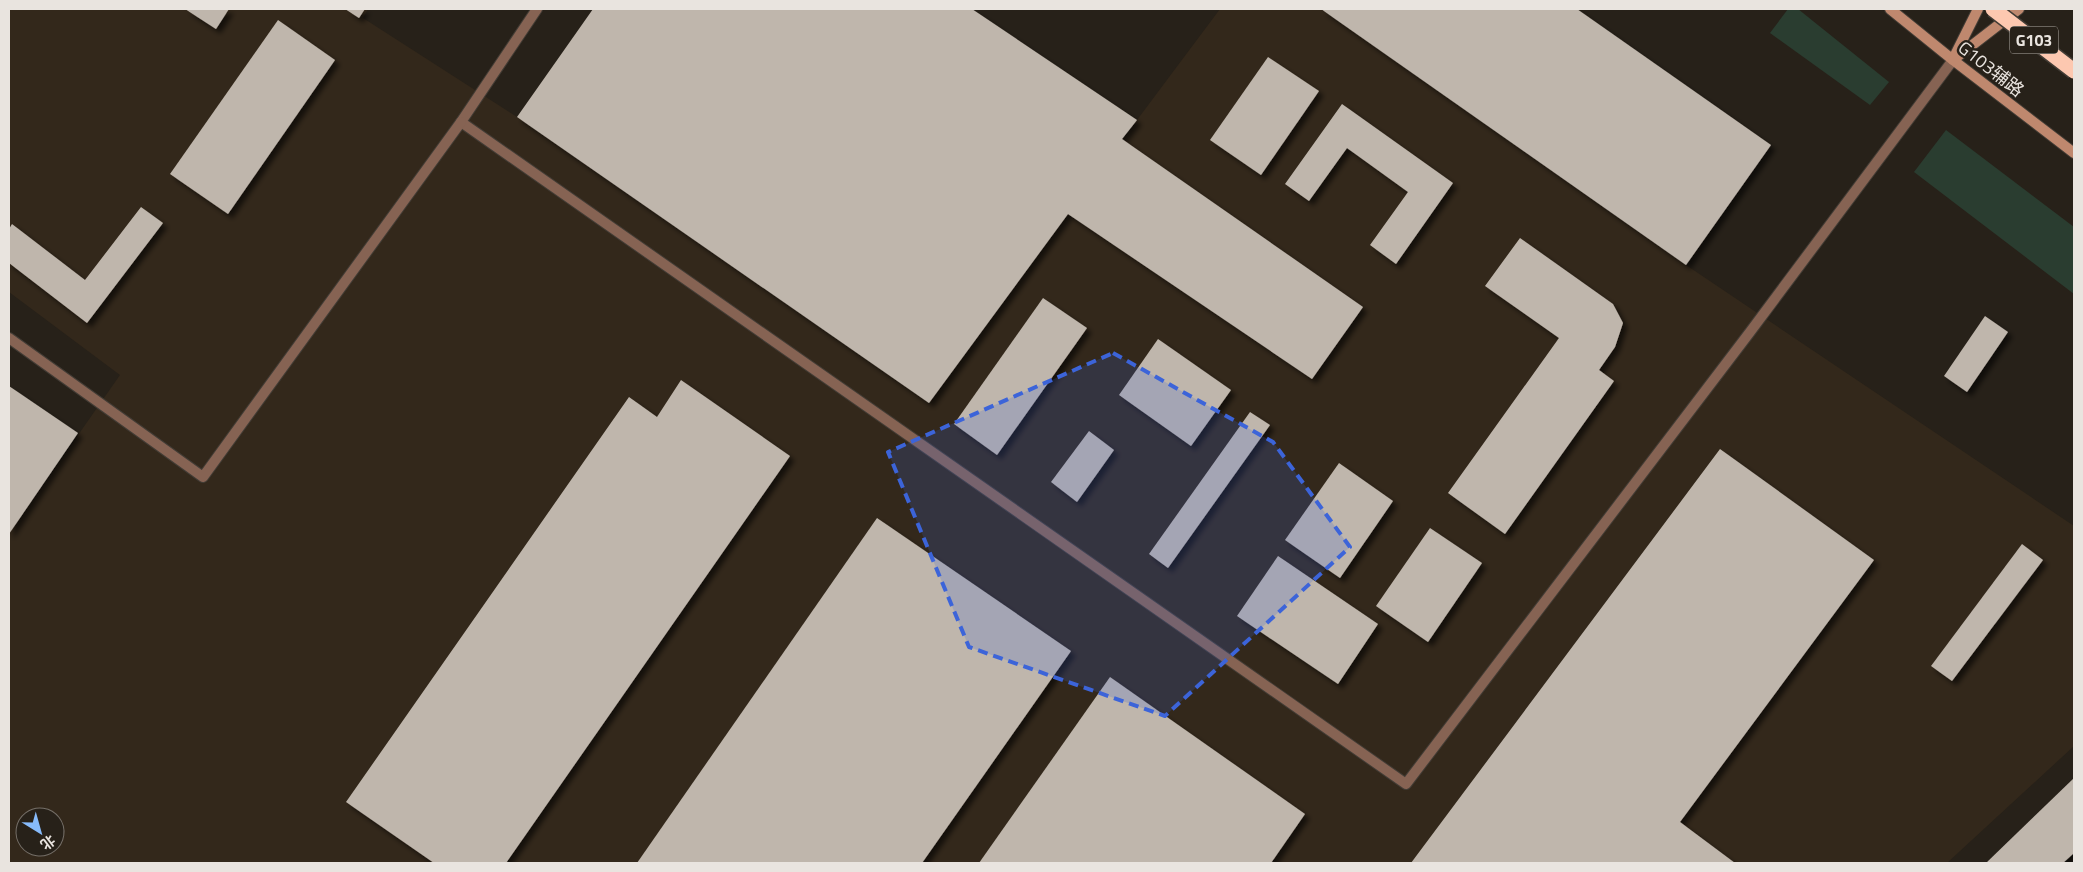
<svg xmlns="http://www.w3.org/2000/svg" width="2083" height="872" font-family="'Titillium Web','Noto Sans SC',sans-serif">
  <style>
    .built { fill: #33281b; fill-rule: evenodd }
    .green { fill: #2a3d30 }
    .building { fill: #bfb6ac; filter: url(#shadow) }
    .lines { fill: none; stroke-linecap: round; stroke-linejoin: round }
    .lane-casing { stroke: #423c35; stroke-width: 12 }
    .secondary-casing { stroke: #423c35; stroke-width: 12 }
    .lane { stroke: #866353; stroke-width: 10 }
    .secondary { stroke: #bf886e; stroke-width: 10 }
    .highway-bridge-casing { stroke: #423c35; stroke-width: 18; stroke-linecap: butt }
    .highway-bridge { stroke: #fdc8b0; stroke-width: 15 }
    .marked { fill: #3c64d9; fill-opacity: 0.2; stroke: #3c64d9; stroke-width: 4; stroke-dasharray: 10 6; stroke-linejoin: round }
    .labels { text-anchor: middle; stroke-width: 5; stroke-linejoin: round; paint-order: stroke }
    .shield { fill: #272119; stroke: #afaaa4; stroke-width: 1 }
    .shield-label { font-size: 16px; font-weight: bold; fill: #e9e4df }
    .street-label { font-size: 18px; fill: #e9e4df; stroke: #272119 }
  </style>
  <defs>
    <filter id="shadow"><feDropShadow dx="4.5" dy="4.5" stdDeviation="2.5" flood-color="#0009"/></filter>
  </defs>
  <rect width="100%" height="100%" fill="#272119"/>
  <path class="built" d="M9,9H368L363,18L517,117L929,403L1137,120L1220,9H1321L1686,265L2074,526V746L1947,863H9V534L120,375L9,292ZM25,817H55V847H25Z"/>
  <g class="green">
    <path d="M1788,9H1798L1889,82L1870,105L1770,33Z"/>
    <path d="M1946,130L2074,227V294L1914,172Z"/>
  </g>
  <g class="building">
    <path d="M185,9H229L216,29Z"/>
    <path d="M345,9H365L359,18Z"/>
    <path d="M593,9H972L1137,120L1122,139L1363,307L1312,379L1068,214L929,403L517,117Z"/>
    <path d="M1321,9H1577L1771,145L1686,265Z"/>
    <path d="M278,20L335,60L228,214L170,174Z"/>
    <path d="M1268,57L1319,91L1261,175L1210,140Z"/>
    <path d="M1342,104L1453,183L1396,264L1370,245L1408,192L1347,148L1309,201L1285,184Z"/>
    <path d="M141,207L163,223L87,323L9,263V229L12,224L85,280Z"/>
    <path d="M1520,238L1613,304L1623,323L1615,347L1599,370L1614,381L1505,534L1448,493L1559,338L1485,286Z"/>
    <path d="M1043,298L1087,328L997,455L954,424Z"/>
    <path d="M1985,316L2008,332L1967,392L1944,376Z"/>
    <path d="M1158,339L1231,390L1191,446L1119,395Z"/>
    <path d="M681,380L790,456L506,863H434L346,802L629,397L657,417Z"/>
    <path d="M9,386L78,433L9,534Z"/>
    <path d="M1250,412L1270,425L1168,568L1149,554Z"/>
    <path d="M1089,431L1114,450L1077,502L1051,482Z"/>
    <path d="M1720,449L1874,560L1680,822L1735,863H1411Z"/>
    <path d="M1339,463L1393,501L1340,578L1285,540Z"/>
    <path d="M877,518L1071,651L922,863H637Z"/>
    <path d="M1430,528L1482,563L1428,642L1376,606Z"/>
    <path d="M2022,544L2043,560L1952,681L1931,666Z"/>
    <path d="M1278,556L1378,624L1338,684L1237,616Z"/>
    <path d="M1110,677L1305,814L1271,863H979Z"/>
    <path d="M2074,778V853L2063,863H1986Z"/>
  </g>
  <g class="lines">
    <g class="lane-casing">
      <g id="lane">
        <path d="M537,9L461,122L1406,784L1750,332L1953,60"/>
        <path d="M9,338L203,477L461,122"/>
      </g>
    </g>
    <g class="secondary-casing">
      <g id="secondary">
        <path d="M1890,9L1953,60L2074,153"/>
        <path d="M1954,57L1978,9"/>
        <path d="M1953,60L2019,9"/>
      </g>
    </g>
    <use href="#lane" class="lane"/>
    <use href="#secondary" class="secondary"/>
    <g class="highway-bridge-casing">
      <path id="highway-bridge" d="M1993,9L2074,71"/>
    </g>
    <use href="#highway-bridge" class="highway-bridge"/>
  </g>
  <path class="marked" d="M1113,353L1273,442L1350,547L1165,716L969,647L888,452Z"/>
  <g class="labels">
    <rect class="shield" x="2010" y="26.5" width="48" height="27" rx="4"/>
    <g class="shield-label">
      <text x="2034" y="46">G103</text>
    </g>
    <g class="street-label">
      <text transform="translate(1991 69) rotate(38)" y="6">G103辅路</text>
    </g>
  </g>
  <rect width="2083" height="872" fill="none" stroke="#e9e4df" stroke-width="20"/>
  <g transform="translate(40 832) rotate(143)"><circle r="24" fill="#272119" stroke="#756f68"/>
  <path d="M0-4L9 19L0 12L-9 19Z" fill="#87bbfb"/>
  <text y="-8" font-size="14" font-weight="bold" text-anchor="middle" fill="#e9e4df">北</text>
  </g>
</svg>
